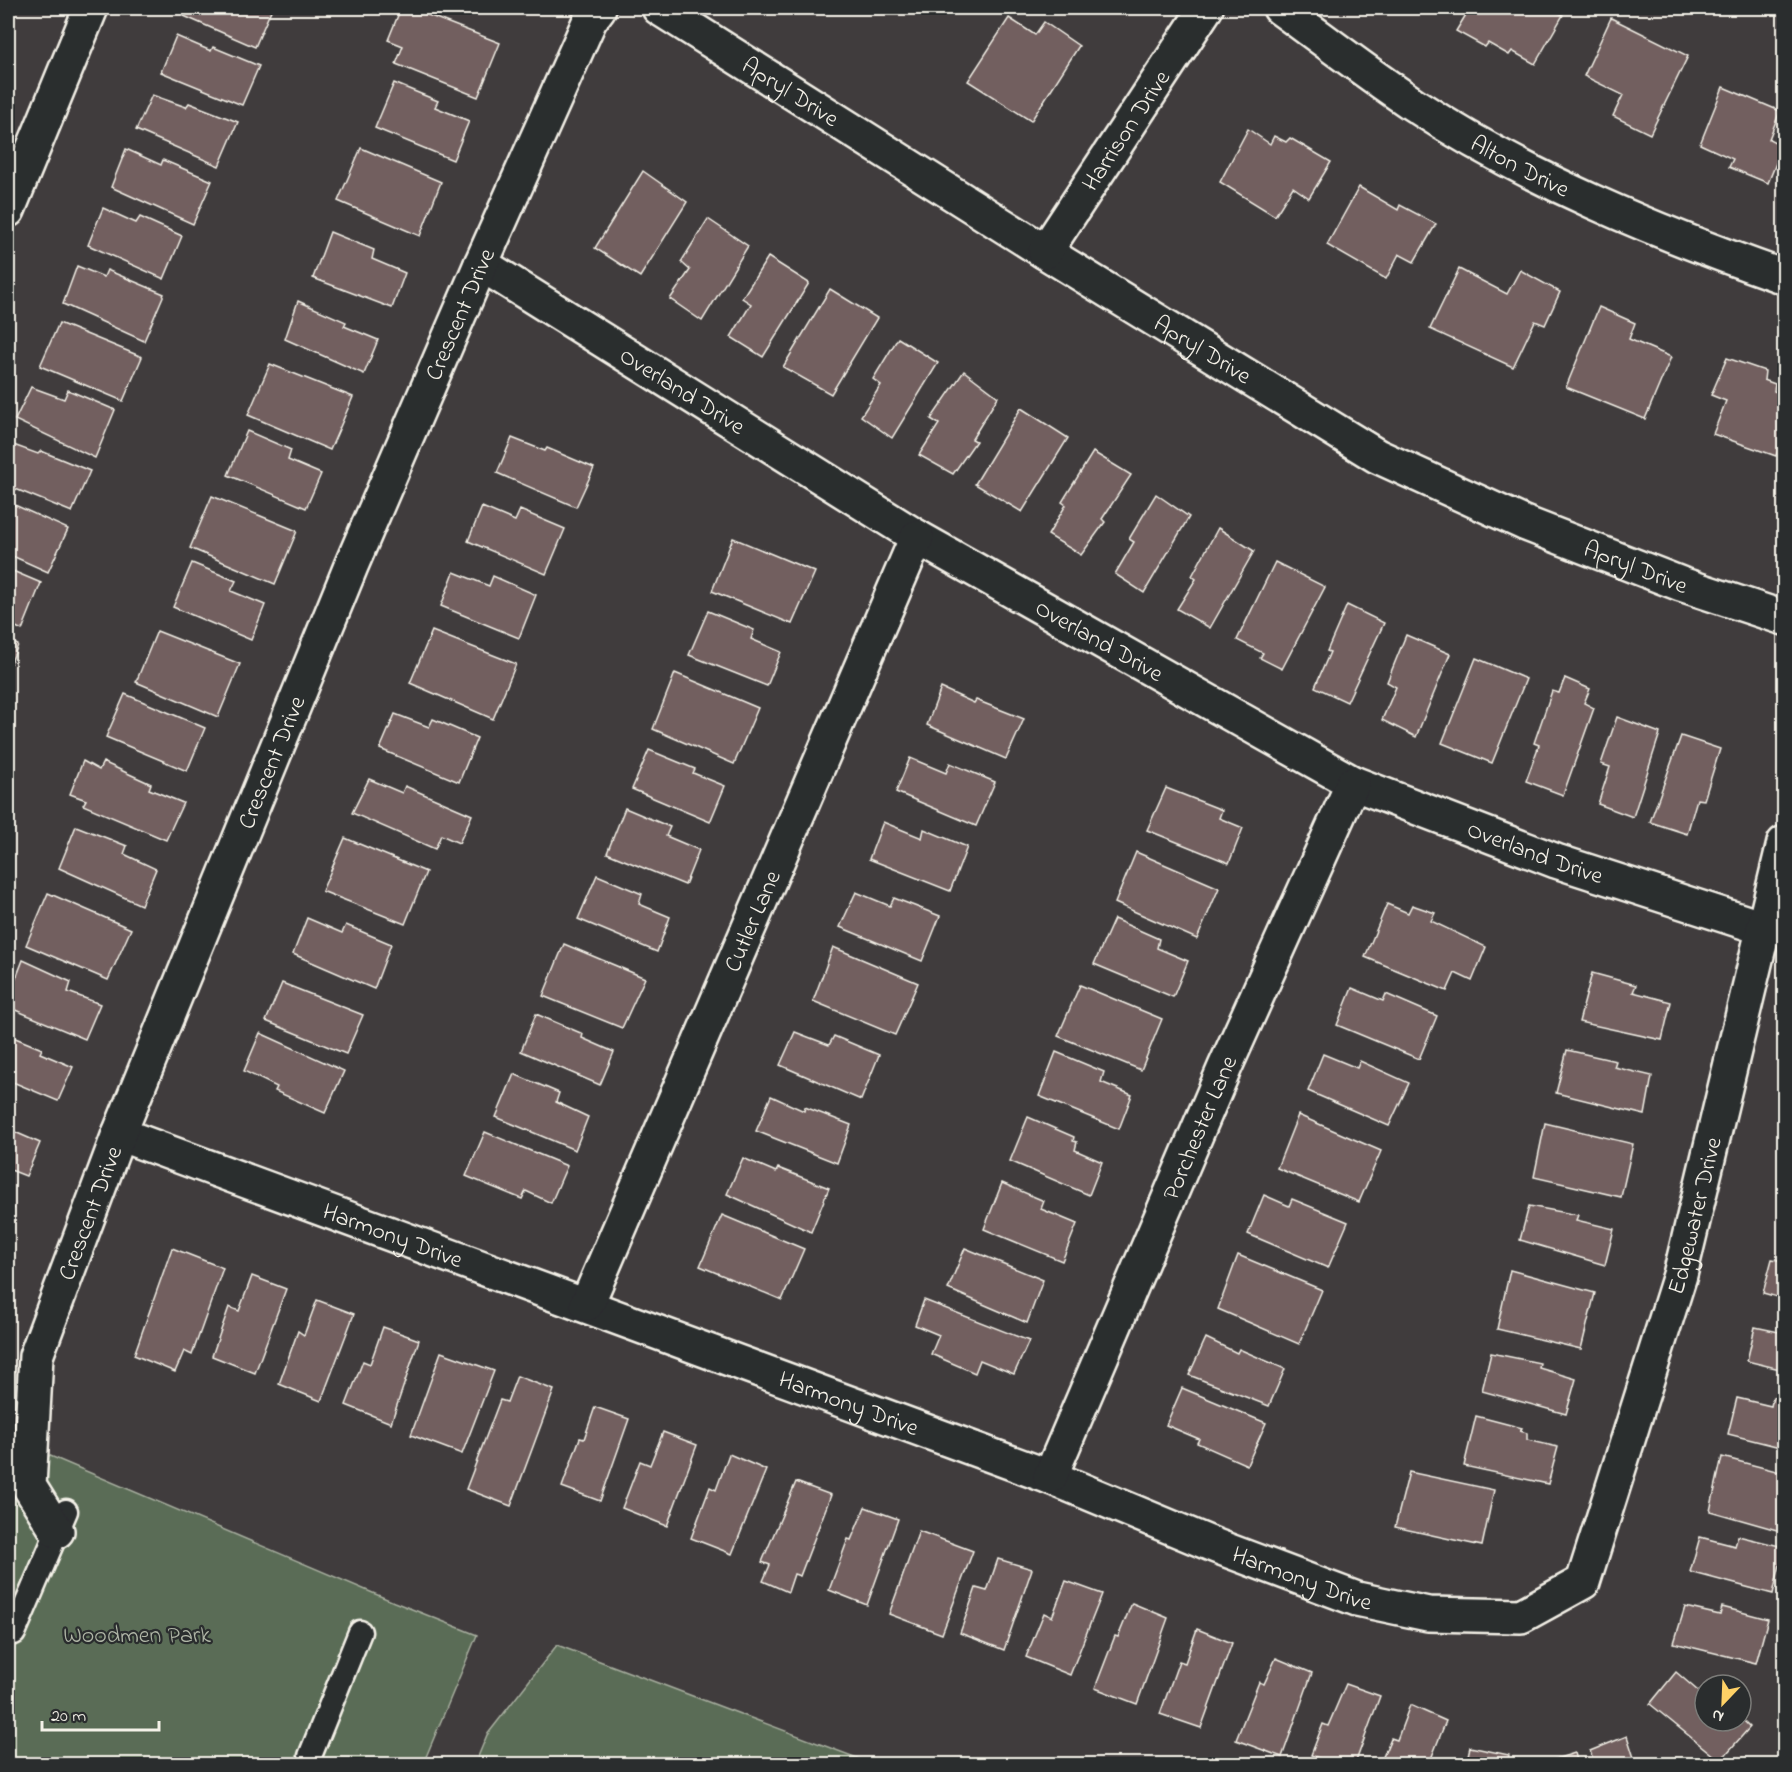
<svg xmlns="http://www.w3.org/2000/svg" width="1792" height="1772" font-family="'Indie Flower',sans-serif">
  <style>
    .green { fill: #5a6c56; stroke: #a7ae9f; stroke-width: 1.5 }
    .building { fill: #725f5f; stroke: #f4f1e8; stroke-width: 1.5 }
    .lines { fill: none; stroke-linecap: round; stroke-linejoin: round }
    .lane-casing { stroke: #f4f1e8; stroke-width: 27 }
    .street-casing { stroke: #f4f1e8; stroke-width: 38 }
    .lane { stroke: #2a2d2e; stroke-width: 22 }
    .street { stroke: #2a2d2e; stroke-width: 33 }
    .labels { text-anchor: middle; stroke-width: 4.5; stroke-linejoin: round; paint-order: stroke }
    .street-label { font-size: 24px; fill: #f4f1e8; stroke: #2a2d2e }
    .park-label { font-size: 24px; fill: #afb5a6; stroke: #2a2d2e }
  </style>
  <rect width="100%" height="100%" fill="#403c3d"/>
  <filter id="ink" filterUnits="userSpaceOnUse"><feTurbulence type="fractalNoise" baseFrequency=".0167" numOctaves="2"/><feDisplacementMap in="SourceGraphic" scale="12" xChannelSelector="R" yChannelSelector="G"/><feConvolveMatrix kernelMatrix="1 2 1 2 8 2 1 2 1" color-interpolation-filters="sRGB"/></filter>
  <g filter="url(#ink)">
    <g class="green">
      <path d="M8,1438L394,1602L477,1635L423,1764H8Z"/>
      <path d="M557,1645L873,1764H475L487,1735Z"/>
    </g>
    <g class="building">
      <path d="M8,8H15L11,18L8,17Z"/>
      <path d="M187,8H272L255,47L184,16Z"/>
      <path d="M401,8H410L500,43L478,97L396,64L403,46L388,40Z"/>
      <path d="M1470,8H1549L1563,15L1535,64L1512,51L1509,55L1488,43L1485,47L1456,31Z"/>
      <path d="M1009,18L1035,35L1044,22L1079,46L1031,121L968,81Z"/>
      <path d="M1611,18L1688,56L1650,134L1613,116L1623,95L1584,76Z"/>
      <path d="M176,36L211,51L213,47L259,66L242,105L161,72Z"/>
      <path d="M394,83L438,101L435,107L469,121L453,160L375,128Z"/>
      <path d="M1723,87L1780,111L1769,139L1783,146L1768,183L1729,167L1733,159L1700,144Z"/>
      <path d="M152,95L186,107L189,103L238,122L219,166L136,130Z"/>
      <path d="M1248,129L1270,144L1274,136L1286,142L1290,138L1331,162L1309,198L1293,187L1275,216L1220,182Z"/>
      <path d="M361,148L441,182L420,236L338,201Z"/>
      <path d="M126,149L161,165L163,160L212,181L193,224L111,187Z"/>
      <path d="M643,171L687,202L640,277L595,248Z"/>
      <path d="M1359,187L1398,210L1400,205L1436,224L1414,262L1399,254L1386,279L1327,245Z"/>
      <path d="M103,208L136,223L140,217L182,236L164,279L88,245Z"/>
      <path d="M708,219L748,246L702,321L670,299L690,270L681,262Z"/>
      <path d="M330,232L374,250L372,259L405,273L392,308L313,278Z"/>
      <path d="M768,257L809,283L763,357L731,337L751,304L742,298Z"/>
      <path d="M77,266L104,277L107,270L164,294L144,341L63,304Z"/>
      <path d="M1459,269L1507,294L1520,270L1560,292L1545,325L1535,321L1513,367L1430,329Z"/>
      <path d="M830,289L877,318L831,394L783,367Z"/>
      <path d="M298,301L346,322L344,326L378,340L364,374L285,339Z"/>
      <path d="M1599,307L1635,323L1629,339L1671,357L1645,419L1566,387Z"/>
      <path d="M59,323L142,357L123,401L40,366Z"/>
      <path d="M898,338L938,363L892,438L861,416L881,385L873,379Z"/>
      <path d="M1727,358L1765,371L1764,380L1775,384L1774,391L1784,395V431L1776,456L1713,434L1726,401L1711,395Z"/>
      <path d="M270,364L353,397L330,450L248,415Z"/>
      <path d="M964,371L998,397L972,439L976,441L953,474L919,455L939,424L931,419Z"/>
      <path d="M31,387L64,399L68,390L115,410L95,458L15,420Z"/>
      <path d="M1021,408L1068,438L1022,512L975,484Z"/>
      <path d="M247,431L291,450L288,460L321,474L306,508L228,475Z"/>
      <path d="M512,438L545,451L547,448L594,468L576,507L497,473Z"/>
      <path d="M8,443L38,454L41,451L90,471L72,512L8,486Z"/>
      <path d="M1093,452L1131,475L1102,519L1105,522L1081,555L1048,535L1066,505L1062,502Z"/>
      <path d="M1156,494L1189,517L1144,593L1115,574L1134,542L1129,539Z"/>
      <path d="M212,496L297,531L275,584L190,548Z"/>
      <path d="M8,502L68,529L48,572L8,554Z"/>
      <path d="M482,507L515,521L520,510L565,529L546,574L468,541Z"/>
      <path d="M1218,528L1254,551L1210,628L1177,609L1196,579L1192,576Z"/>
      <path d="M733,538L815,572L792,624L712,591Z"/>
      <path d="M1275,562L1325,587L1282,669L1260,658L1263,653L1237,640Z"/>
      <path d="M192,563L236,581L231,591L265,605L251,640L173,607Z"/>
      <path d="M8,569L41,583L22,630L8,623Z"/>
      <path d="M454,572L489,586L493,576L536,595L519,638L441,606Z"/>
      <path d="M1347,605L1384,623L1347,702L1315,687L1330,652L1327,651Z"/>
      <path d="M708,611L754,630L751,639L781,652L767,686L689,655Z"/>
      <path d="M157,631L240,664L218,717L136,682Z"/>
      <path d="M432,631L516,664L493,719L410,683Z"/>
      <path d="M1406,635L1450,654L1416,737L1382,720L1396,687L1387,682Z"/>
      <path d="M8,640L18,645L8,670Z"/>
      <path d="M1476,658L1526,679L1492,763L1442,743Z"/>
      <path d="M675,673L758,708L734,764L653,729Z"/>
      <path d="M1565,678L1590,689L1584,703L1594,708L1563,795L1526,781L1539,745L1534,743L1552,691L1559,693Z"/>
      <path d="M941,688L974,703L976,700L1024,719L1006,759L927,725Z"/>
      <path d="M125,694L205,728L187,771L106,737Z"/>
      <path d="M395,714L429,727L433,719L477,738L459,782L380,749Z"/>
      <path d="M1617,717L1660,733L1633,817L1598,804L1610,767L1601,764Z"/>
      <path d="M1681,736L1720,749L1704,800L1697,799L1687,834L1650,822Z"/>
      <path d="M649,750L695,769L693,773L725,786L710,822L632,789Z"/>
      <path d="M910,758L946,773L950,763L995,782L976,826L896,792Z"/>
      <path d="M83,761L99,770L103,762L151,784L149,789L183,803L166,840L83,805L86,800L70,794Z"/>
      <path d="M369,779L402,793L405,786L472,815L459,843L441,835L435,849L352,813Z"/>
      <path d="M1166,788L1222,810L1219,818L1243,828L1229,863L1147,830Z"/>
      <path d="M625,808L670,827L666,836L699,850L685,885L607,853Z"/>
      <path d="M883,822L922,838L924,829L967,847L950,891L869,859Z"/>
      <path d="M76,826L127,846L124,854L156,869L141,905L59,868Z"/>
      <path d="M345,838L426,872L405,924L322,891Z"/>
      <path d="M1136,852L1219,888L1197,939L1115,903Z"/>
      <path d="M597,875L642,894L639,904L670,917L657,952L578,919Z"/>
      <path d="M856,892L890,906L894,898L940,916L922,961L840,927Z"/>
      <path d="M48,893L131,929L108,980L26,945Z"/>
      <path d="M1387,904L1408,913L1412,905L1435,913L1431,921L1486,947L1472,981L1455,973L1447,991L1365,957Z"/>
      <path d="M307,918L342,933L346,925L391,944L374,989L293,954Z"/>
      <path d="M1114,919L1159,939L1157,948L1188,961L1173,997L1094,964Z"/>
      <path d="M564,944L645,978L622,1028L543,996Z"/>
      <path d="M833,947L918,983L895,1035L813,1001Z"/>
      <path d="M23,960L71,982L68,992L100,1004L85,1039L8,1007V999Z"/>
      <path d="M1592,973L1636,985L1633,992L1671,1002L1662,1040L1579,1022Z"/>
      <path d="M282,983L363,1015L346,1054L266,1021Z"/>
      <path d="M1080,985L1162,1019L1141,1070L1058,1036Z"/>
      <path d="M1352,988L1383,1001L1386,994L1437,1016L1419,1059L1337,1025Z"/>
      <path d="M536,1014L583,1034L582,1038L614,1052L600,1085L521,1051Z"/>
      <path d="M795,1032L829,1045L834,1036L879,1055L861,1100L780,1065Z"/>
      <path d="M260,1033L344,1071L325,1113L275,1091L277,1087L244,1071Z"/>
      <path d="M8,1035L42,1049L40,1053L73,1067L58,1101L8,1080Z"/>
      <path d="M1567,1050L1616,1061L1614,1067L1652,1076L1645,1115L1556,1093Z"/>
      <path d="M1056,1052L1104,1072L1101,1082L1132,1095L1119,1129L1039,1096Z"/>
      <path d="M1323,1054L1357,1068L1360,1061L1409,1083L1389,1126L1308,1091Z"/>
      <path d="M514,1074L559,1093L556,1102L588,1117L575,1150L496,1117Z"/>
      <path d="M771,1096L804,1111L805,1107L851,1125L837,1163L756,1131Z"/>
      <path d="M1298,1115L1381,1151L1359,1202L1277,1168Z"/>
      <path d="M1028,1117L1074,1137L1073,1141L1077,1142L1075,1150L1102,1162L1089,1195L1010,1161Z"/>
      <path d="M1545,1123L1633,1144L1621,1197L1534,1177Z"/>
      <path d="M8,1129L40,1143L26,1176L8,1169Z"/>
      <path d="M485,1132L567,1166L551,1203L526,1191L522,1199L466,1176Z"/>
      <path d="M743,1158L776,1172L778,1168L829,1188L811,1232L727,1194Z"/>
      <path d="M1002,1183L1044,1201L1041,1209L1077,1224L1062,1261L984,1229Z"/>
      <path d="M1264,1195L1289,1206L1292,1199L1348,1222L1328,1268L1248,1234Z"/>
      <path d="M8,1205L14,1208L8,1223Z"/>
      <path d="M1529,1206L1578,1215L1576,1220L1614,1229L1605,1265L1520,1240Z"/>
      <path d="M722,1215L804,1249L782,1300L700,1266Z"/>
      <path d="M172,1248L223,1268L192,1355L184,1351L175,1372L134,1355Z"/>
      <path d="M965,1248L1043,1280L1027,1323L948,1289Z"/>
      <path d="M1238,1255L1322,1290L1299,1344L1218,1309Z"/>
      <path d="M1772,1259L1784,1261V1299L1763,1293Z"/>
      <path d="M1510,1270L1595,1293L1581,1349L1497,1329Z"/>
      <path d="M252,1276L286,1289L255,1373L212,1356L229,1307L239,1311Z"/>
      <path d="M317,1300L354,1314L321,1401L279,1384L298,1331L304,1335Z"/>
      <path d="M924,1300L1029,1341L1014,1374L980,1360L975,1373L931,1354L939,1335L915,1325Z"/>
      <path d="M383,1327L419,1340L391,1423L346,1405L363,1361L370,1364Z"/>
      <path d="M1755,1327L1784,1333V1370L1747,1361Z"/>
      <path d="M1206,1338L1237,1353L1239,1349L1285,1369L1269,1406L1189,1375Z"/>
      <path d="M441,1352L494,1371L462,1454L411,1435Z"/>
      <path d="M1491,1353L1540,1363L1539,1368L1576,1379L1566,1414L1482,1391Z"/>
      <path d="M517,1376L554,1390L511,1506L466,1489L500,1400L507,1402Z"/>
      <path d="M1182,1388L1266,1423L1247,1465L1197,1443L1199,1439L1166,1425Z"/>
      <path d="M1773,1397L1784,1400V1448L1728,1434L1737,1398L1771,1406Z"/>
      <path d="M595,1407L629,1419L600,1501L562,1487L580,1438L584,1439Z"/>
      <path d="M1476,1416L1522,1428L1520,1431L1527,1433V1440L1558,1447L1548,1484L1464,1466Z"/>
      <path d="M663,1432L697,1445L667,1526L622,1508L640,1461L650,1465Z"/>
      <path d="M729,1454L766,1470L732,1554L691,1538L710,1487L716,1490Z"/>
      <path d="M1722,1457L1784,1473V1532L1710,1511Z"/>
      <path d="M1409,1472L1494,1490L1482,1546L1395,1527Z"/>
      <path d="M796,1482L831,1495L800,1576L794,1574L788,1592L763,1581L770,1565L762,1562Z"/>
      <path d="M865,1507L898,1519L867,1605L829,1590L848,1539L851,1540Z"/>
      <path d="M919,1531L973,1551L942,1634L889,1614Z"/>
      <path d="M1738,1536L1784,1547L1773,1594L1690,1572L1700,1537L1735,1546Z"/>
      <path d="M998,1559L1032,1569L1004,1650L960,1633L976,1588L987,1591Z"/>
      <path d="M1066,1581L1102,1594L1070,1675L1026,1657L1044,1613L1052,1617Z"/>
      <path d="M1132,1603L1168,1618L1137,1704L1095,1688L1115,1636L1118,1637Z"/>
      <path d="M1685,1607L1720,1615L1722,1607L1768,1619L1756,1663L1674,1643Z"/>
      <path d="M1197,1629L1232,1643L1201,1728L1160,1714L1179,1661L1185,1663Z"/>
      <path d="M1276,1658L1312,1673L1282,1757L1236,1740L1259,1682L1264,1684Z"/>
      <path d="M1676,1672L1705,1697V1721H1741V1718L1750,1727L1720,1761L1650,1704Z"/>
      <path d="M1346,1684L1380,1696L1355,1764H1334L1311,1755L1323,1724L1328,1726Z"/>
      <path d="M1410,1705L1446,1721L1429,1764H1380L1391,1738L1397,1740Z"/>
      <path d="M1627,1736L1636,1764H1595L1590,1751Z"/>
      <path d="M1470,1747L1509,1755L1507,1764H1466Z"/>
      <path d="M1575,1753L1578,1764H1540Z"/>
    </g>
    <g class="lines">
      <g class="lane-casing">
        <g id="lane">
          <path d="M14,1633L66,1511"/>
          <path d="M310,1756L360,1632"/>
        </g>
      </g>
      <g class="street-casing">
        <g id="street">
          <path id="s1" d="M659,8L1045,252L1377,456L1524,523L1681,584L1784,618"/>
          <path id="s2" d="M1280,8C1324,40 1368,74 1413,104C1527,179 1656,232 1784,277"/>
          <path d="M8,210L91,8"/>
          <path id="s3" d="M1045,252L1206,8"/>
          <path id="s4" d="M481,264L917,537L1353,783L1556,861L1763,928"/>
          <path id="s5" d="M119,1134L1050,1477L1216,1546L1357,1599L1428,1614L1521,1616L1583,1582L1680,1275L1784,843"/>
          <path id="s6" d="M587,1304L917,537"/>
          <path id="s7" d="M1050,1477L1225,1067L1353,783"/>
          <path id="s8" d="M57,1531L29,1486L36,1356L119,1134L351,566L481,264L590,20L599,8"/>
        </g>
      </g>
      <use href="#lane" class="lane"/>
      <use href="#street" class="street"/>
    </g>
  </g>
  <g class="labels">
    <g class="street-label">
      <text dy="8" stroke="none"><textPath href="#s1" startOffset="156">Apryl Drive</textPath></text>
      <text dy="8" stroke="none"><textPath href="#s3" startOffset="146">Harrison Drive</textPath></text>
      <text dy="8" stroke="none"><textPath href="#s2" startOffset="288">Alton Drive</textPath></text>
      <text dy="8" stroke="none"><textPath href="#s8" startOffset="1308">Crescent Drive</textPath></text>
      <text dy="8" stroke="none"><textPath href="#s1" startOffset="642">Apryl Drive</textPath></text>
      <text dy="8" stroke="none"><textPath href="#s4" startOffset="238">Overland Drive</textPath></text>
      <text dy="8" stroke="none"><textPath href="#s1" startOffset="1128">Apryl Drive</textPath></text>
      <text dy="8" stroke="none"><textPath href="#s4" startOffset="724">Overland Drive</textPath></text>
      <text dy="8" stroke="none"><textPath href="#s8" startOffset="822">Crescent Drive</textPath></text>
      <text dy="8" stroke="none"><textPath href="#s4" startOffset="1210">Overland Drive</textPath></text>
      <text dy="8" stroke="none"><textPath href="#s6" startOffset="417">Cutler Lane</textPath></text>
      <text dy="8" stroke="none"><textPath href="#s7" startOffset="380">Porchester Lane</textPath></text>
      <text dy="8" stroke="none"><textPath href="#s8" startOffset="336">Crescent Drive</textPath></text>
      <text dy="8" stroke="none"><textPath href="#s5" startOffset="1942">Edgewater Drive</textPath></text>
      <text dy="8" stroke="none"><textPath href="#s5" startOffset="292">Harmony Drive</textPath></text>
      <text dy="8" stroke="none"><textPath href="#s5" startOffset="778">Harmony Drive</textPath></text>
      <text dy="8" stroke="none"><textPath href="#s5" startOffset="1264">Harmony Drive</textPath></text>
    </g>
    <g class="park-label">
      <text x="137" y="1642">Woodmen Park</text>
    </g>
  </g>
  <rect width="1792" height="1772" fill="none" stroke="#2a2d2e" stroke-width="30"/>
  <rect x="15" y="15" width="1762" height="1742" fill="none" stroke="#f4f1e8" stroke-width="2" filter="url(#ink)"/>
  <g transform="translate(1723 1703) rotate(203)"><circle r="28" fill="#2a2d2e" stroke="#7b7b78" stroke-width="1.5"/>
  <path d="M0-4.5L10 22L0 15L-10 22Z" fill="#ffd166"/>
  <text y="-9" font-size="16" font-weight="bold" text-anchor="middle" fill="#f4f1e8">N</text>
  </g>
  <path d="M42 1721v9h117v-9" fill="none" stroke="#f4f1e8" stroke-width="3"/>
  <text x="51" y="1721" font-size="18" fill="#f4f1e8" stroke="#2a2d2e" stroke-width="4.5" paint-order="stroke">20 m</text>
</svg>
